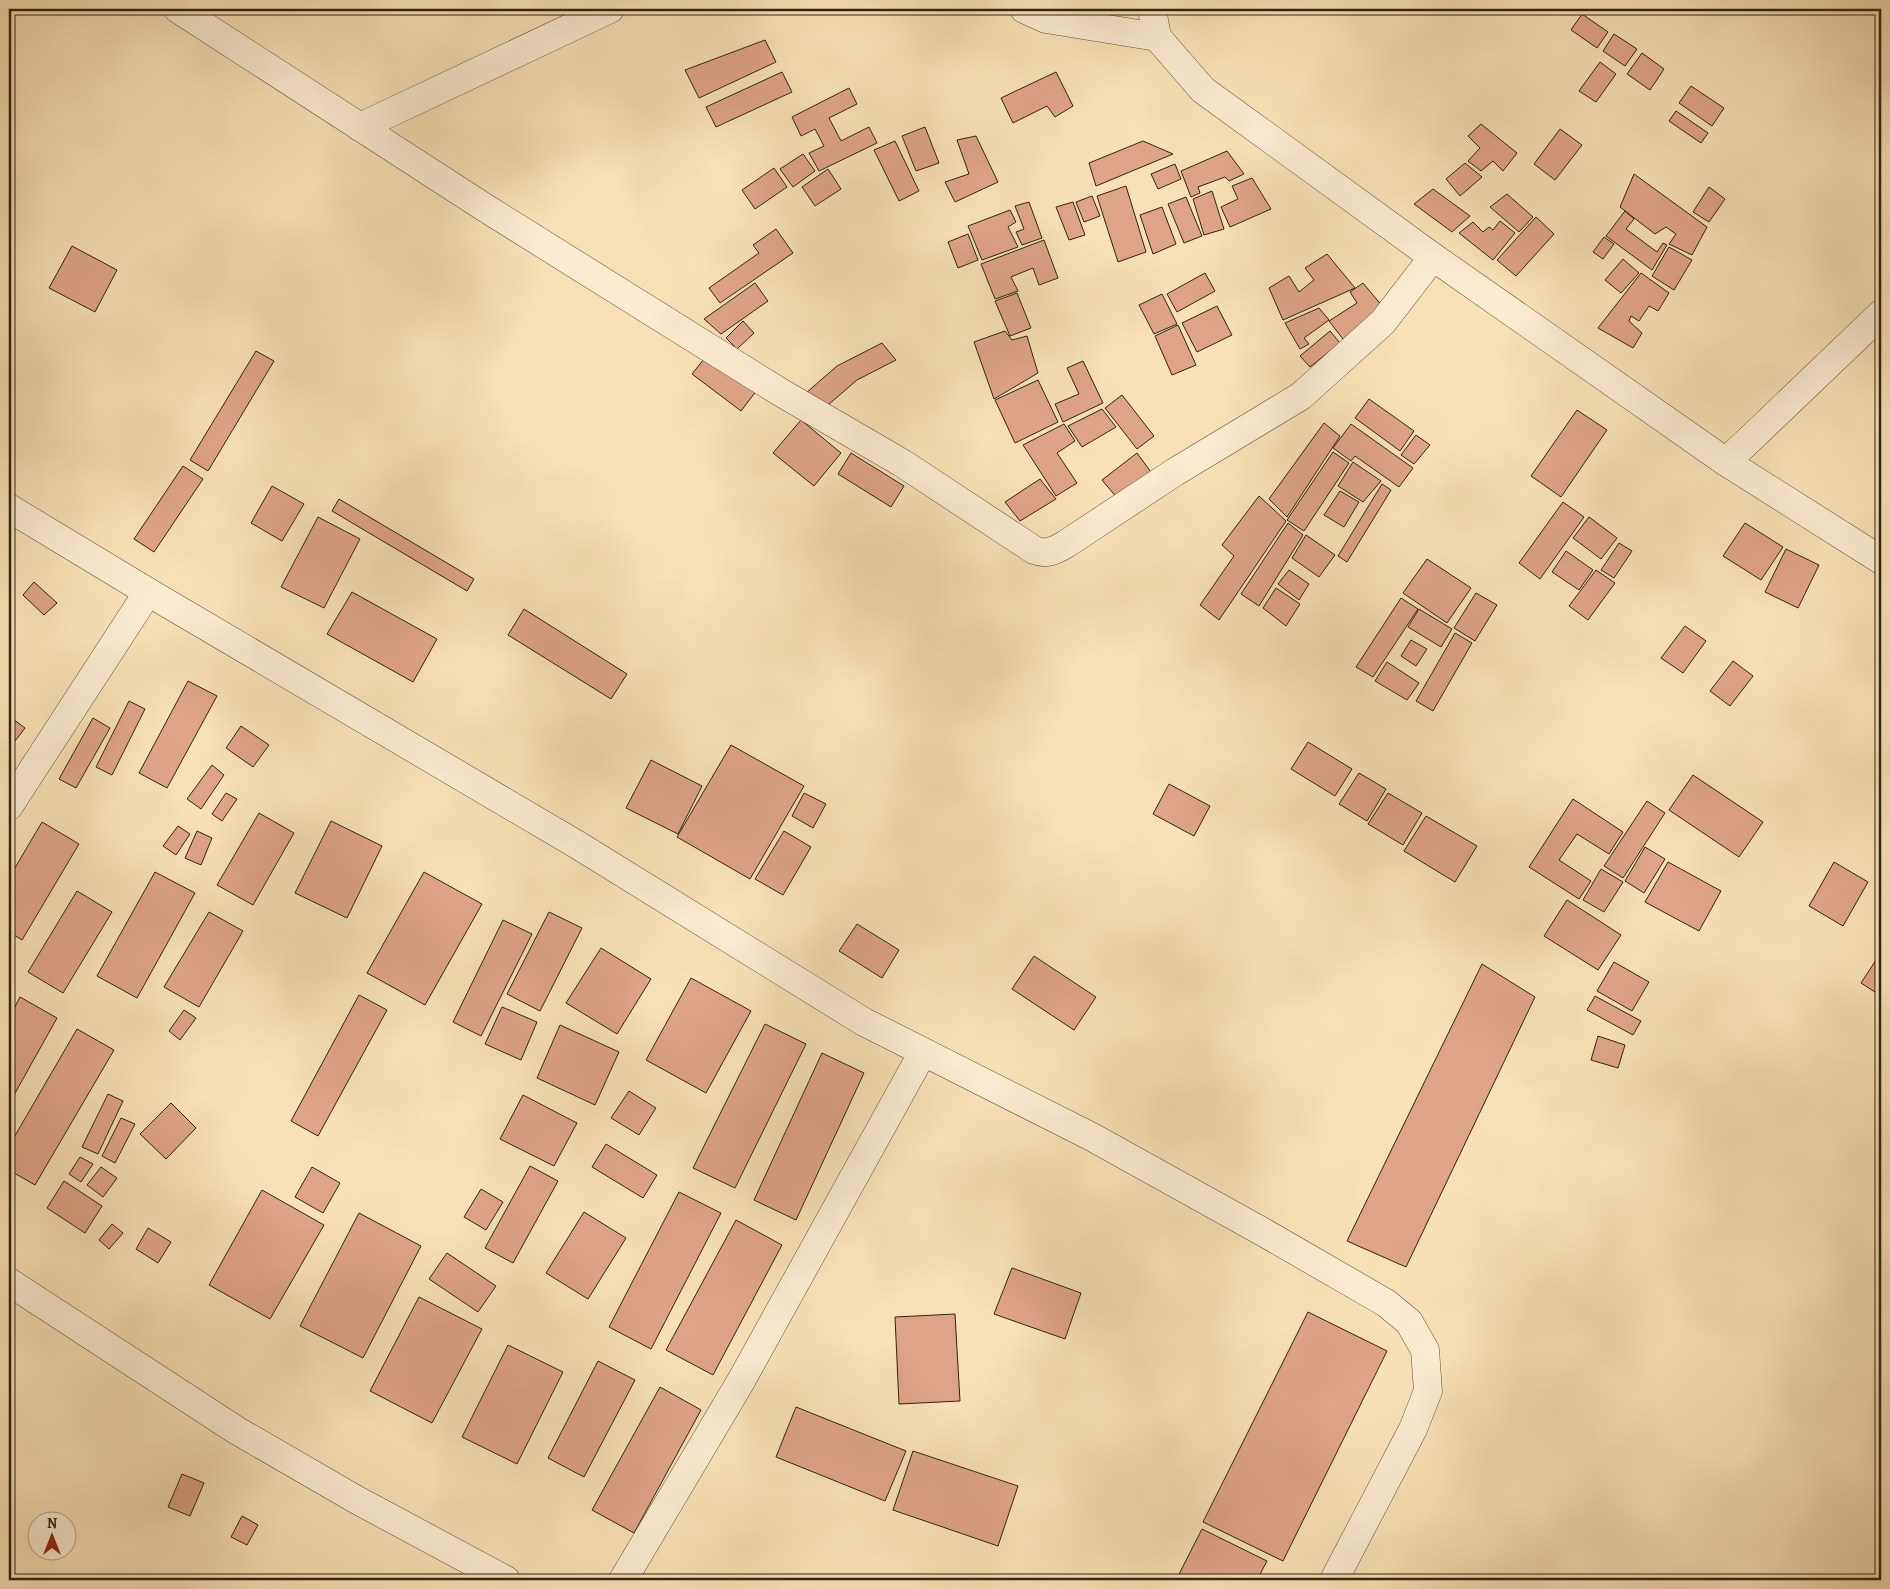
<svg xmlns="http://www.w3.org/2000/svg" width="1890" height="1589" font-family="Alegreya,serif">
  <style>
    .building { fill: #dea488; stroke: #302311 }
    .lines { fill: none; stroke-linecap: round; stroke-linejoin: round }
    .minor-casing { stroke: #62523a; stroke-width: 29 }
    .minor { stroke: #fbebd0; stroke-width: 28 }
  </style>
  <rect width="100%" height="100%" fill="#f9e0b6"/>
  <filter id="stains"><feTurbulence type="fractalNoise" baseFrequency=".004" numOctaves="4"/><feColorMatrix values="0 0 0 0 .2 0 0 0 0 .09 0 0 0 0 .02 0 0 0 .5 -.17"/></filter>
  <radialGradient id="worn" r=".72"><stop offset=".6" stop-color="#630" stop-opacity="0"/><stop offset="1" stop-color="#630" stop-opacity=".3"/></radialGradient>
  <g class="building">
    <path d="M1582,14L1608,32L1597,48L1571,30Z"/>
    <path d="M1614,34L1637,49L1625,66L1603,51Z"/>
    <path d="M765,40L776,62L699,98L685,70Z"/>
    <path d="M1642,53L1664,69L1650,90L1627,74Z"/>
    <path d="M1600,62L1616,74L1596,102L1579,91Z"/>
    <path d="M782,72L792,92L716,127L706,107Z"/>
    <path d="M1056,72L1073,106L1055,117L1047,106L1013,123L1001,98Z"/>
    <path d="M1691,86L1724,108L1712,126L1679,103Z"/>
    <path d="M849,88L857,104L829,118L841,141L869,127L877,143L819,171L809,153L824,146L815,129L801,136L792,117Z"/>
    <path d="M1676,111L1708,133L1701,143L1669,121Z"/>
    <path d="M1481,124L1517,153L1503,171L1493,161L1481,171L1468,161L1480,148L1468,136Z"/>
    <path d="M925,127L939,163L916,171L902,136Z"/>
    <path d="M1560,129L1582,145L1555,180L1534,164Z"/>
    <path d="M976,136L998,182L955,202L945,182L969,174L957,140Z"/>
    <path d="M895,141L919,191L899,201L874,150Z"/>
    <path d="M1143,141L1173,154L1096,186L1089,163Z"/>
    <path d="M1227,151L1244,174L1229,181L1225,177L1198,187L1200,193L1191,197L1181,171Z"/>
    <path d="M803,154L815,171L793,187L780,169Z"/>
    <path d="M1465,163L1482,177L1460,196L1446,179Z"/>
    <path d="M1175,164L1181,179L1158,189L1151,174Z"/>
    <path d="M774,168L787,187L755,209L742,190Z"/>
    <path d="M828,169L841,189L815,206L802,187Z"/>
    <path d="M1634,174L1707,227L1692,255L1669,244L1676,234L1666,227L1655,234L1620,207Z"/>
    <path d="M1252,178L1271,209L1230,227L1221,207L1238,199L1232,186Z"/>
    <path d="M1126,186L1146,252L1118,262L1097,196Z"/>
    <path d="M1709,187L1725,199L1709,222L1693,212Z"/>
    <path d="M1433,189L1470,216L1452,232L1414,204Z"/>
    <path d="M1212,191L1224,229L1204,235L1193,199Z"/>
    <path d="M1507,194L1533,217L1519,232L1490,207Z"/>
    <path d="M1092,196L1100,216L1084,222L1076,202Z"/>
    <path d="M1186,197L1202,236L1184,243L1168,204Z"/>
    <path d="M1029,202L1042,238L1022,245L1016,232L1024,229L1015,206Z"/>
    <path d="M1073,202L1085,235L1069,240L1056,207Z"/>
    <path d="M1162,207L1176,244L1153,254L1140,215Z"/>
    <path d="M1010,210L1016,222L1008,227L1018,247L982,260L968,226Z"/>
    <path d="M1625,211L1634,219L1626,229L1657,252L1663,243L1667,245L1652,270L1606,236Z"/>
    <path d="M1536,217L1554,234L1516,276L1497,260Z"/>
    <path d="M1500,221L1515,233L1493,260L1459,233L1473,222L1483,232L1489,227L1493,230Z"/>
    <path d="M776,229L793,253L720,303L709,288L759,253L753,245Z"/>
    <path d="M968,234L978,260L958,268L948,242Z"/>
    <path d="M1604,237L1614,244L1603,259L1593,252Z"/>
    <path d="M1044,240L1058,278L1039,285L1033,268L1011,277L1018,291L995,299L981,264Z"/>
    <path d="M72,246L117,270L95,312L49,288Z"/>
    <path d="M1669,247L1692,260L1674,290L1652,276Z"/>
    <path d="M1327,254L1355,288L1283,320L1269,288L1289,276L1299,292L1314,280L1305,268Z"/>
    <path d="M1623,259L1639,273L1621,293L1605,280Z"/>
    <path d="M1205,273L1215,291L1177,312L1167,294Z"/>
    <path d="M1641,273L1669,293L1658,311L1649,306L1639,321L1631,316L1629,321L1642,333L1633,348L1598,328Z"/>
    <path d="M755,283L768,301L721,334L704,319Z"/>
    <path d="M1363,283L1383,307L1343,339L1329,321L1357,303L1350,292Z"/>
    <path d="M1017,293L1031,328L1010,336L995,301Z"/>
    <path d="M1162,294L1177,324L1154,334L1139,305Z"/>
    <path d="M1217,306L1232,335L1197,352L1182,323Z"/>
    <path d="M1319,308L1329,320L1304,338L1309,344L1300,349L1285,323Z"/>
    <path d="M743,321L754,333L737,349L726,338Z"/>
    <path d="M1178,325L1196,365L1172,375L1155,336Z"/>
    <path d="M1005,331L1012,340L1027,336L1038,373L994,399L974,342Z"/>
    <path d="M1330,331L1340,343L1310,367L1300,356Z"/>
    <path d="M882,343L896,360L857,380L828,405L806,393L837,366Z"/>
    <path d="M256,351L274,361L208,471L190,460Z"/>
    <path d="M704,359L757,390L741,411L692,374Z"/>
    <path d="M1083,361L1103,403L1063,422L1055,404L1079,394L1067,368Z"/>
    <path d="M1038,380L1058,422L1015,443L995,400Z"/>
    <path d="M1122,395L1154,436L1137,449L1105,408Z"/>
    <path d="M1369,399L1414,431L1400,451L1355,418Z"/>
    <path d="M1102,409L1116,427L1082,447L1068,426Z"/>
    <path d="M1577,410L1607,430L1561,497L1531,476Z"/>
    <path d="M801,420L841,453L814,486L773,453Z"/>
    <path d="M1324,423L1340,436L1287,517L1269,499Z"/>
    <path d="M1064,424L1075,441L1057,453L1077,483L1056,496L1023,445Z"/>
    <path d="M1351,424L1413,468L1399,487L1355,456L1351,461L1333,448Z"/>
    <path d="M1416,435L1430,445L1414,464L1401,455Z"/>
    <path d="M1333,452L1349,463L1304,531L1287,520Z"/>
    <path d="M851,453L904,486L891,507L838,474Z"/>
    <path d="M1137,453L1151,472L1118,499L1102,480Z"/>
    <path d="M1353,462L1381,481L1363,502L1338,486Z"/>
    <path d="M183,466L203,479L154,552L134,539Z"/>
    <path d="M1040,479L1056,499L1020,521L1005,502Z"/>
    <path d="M1382,484L1391,490L1347,562L1338,556Z"/>
    <path d="M272,486L304,504L282,541L251,523Z"/>
    <path d="M1340,491L1359,502L1344,527L1324,515Z"/>
    <path d="M1259,496L1286,521L1219,620L1200,605L1234,556L1222,545Z"/>
    <path d="M339,499L474,579L467,591L332,511Z"/>
    <path d="M1563,502L1584,517L1540,579L1519,563Z"/>
    <path d="M318,517L360,539L324,608L281,587Z"/>
    <path d="M1589,517L1617,538L1601,559L1573,538Z"/>
    <path d="M1288,523L1303,535L1259,606L1241,594Z"/>
    <path d="M1745,523L1783,547L1761,580L1723,556Z"/>
    <path d="M1306,535L1335,555L1319,577L1292,558Z"/>
    <path d="M1619,543L1632,551L1614,578L1601,570Z"/>
    <path d="M1786,549L1819,565L1798,608L1765,592Z"/>
    <path d="M1566,551L1593,570L1579,590L1552,572Z"/>
    <path d="M1427,559L1471,588L1447,623L1403,593Z"/>
    <path d="M1289,570L1309,584L1299,600L1278,584Z"/>
    <path d="M1596,570L1615,583L1588,620L1569,606Z"/>
    <path d="M34,582L57,603L44,615L23,595Z"/>
    <path d="M1276,588L1300,604L1286,626L1263,608Z"/>
    <path d="M352,592L437,639L413,682L327,634Z"/>
    <path d="M1476,593L1497,605L1475,641L1454,628Z"/>
    <path d="M1401,598L1418,609L1373,677L1356,667Z"/>
    <path d="M524,609L627,674L611,699L508,635Z"/>
    <path d="M1419,609L1452,629L1441,647L1408,627Z"/>
    <path d="M1685,626L1706,641L1683,673L1661,658Z"/>
    <path d="M1455,633L1472,643L1433,711L1416,701Z"/>
    <path d="M1411,640L1427,649L1416,666L1401,656Z"/>
    <path d="M1733,661L1753,676L1730,706L1710,691Z"/>
    <path d="M1387,662L1419,683L1407,700L1375,681Z"/>
    <path d="M188,681L217,696L167,788L139,773Z"/>
    <path d="M129,701L145,709L112,775L96,767Z"/>
    <path d="M9,716L25,728L9,749Z"/>
    <path d="M93,718L110,728L76,788L59,779Z"/>
    <path d="M241,726L269,745L253,767L226,748Z"/>
    <path d="M1308,742L1352,769L1335,796L1291,769Z"/>
    <path d="M731,745L804,786L750,879L677,837Z"/>
    <path d="M651,760L702,786L678,834L626,808Z"/>
    <path d="M212,765L224,775L201,809L187,799Z"/>
    <path d="M1359,773L1386,789L1367,821L1339,804Z"/>
    <path d="M1693,775L1763,822L1739,857L1669,810Z"/>
    <path d="M1169,784L1210,806L1194,836L1153,814Z"/>
    <path d="M226,793L237,799L222,821L212,814Z"/>
    <path d="M804,793L826,804L813,828L792,816Z"/>
    <path d="M1388,793L1422,813L1403,845L1368,824Z"/>
    <path d="M1573,799L1623,832L1609,854L1577,834L1559,860L1591,881L1579,899L1529,867Z"/>
    <path d="M1647,801L1665,813L1623,878L1604,866Z"/>
    <path d="M259,813L294,833L253,905L217,885Z"/>
    <path d="M1426,816L1477,846L1455,882L1404,851Z"/>
    <path d="M331,821L382,846L347,918L295,893Z"/>
    <path d="M42,822L79,844L22,940L9,932V878Z"/>
    <path d="M178,826L190,834L176,855L163,846Z"/>
    <path d="M197,831L212,838L201,865L185,858Z"/>
    <path d="M784,831L811,847L783,895L755,879Z"/>
    <path d="M1645,847L1665,859L1644,893L1625,881Z"/>
    <path d="M1668,862L1721,891L1699,931L1645,902Z"/>
    <path d="M1834,862L1868,882L1843,926L1809,906Z"/>
    <path d="M1601,869L1623,882L1604,912L1583,900Z"/>
    <path d="M155,872L195,893L137,998L97,976Z"/>
    <path d="M424,872L482,904L425,1005L367,973Z"/>
    <path d="M77,891L112,912L63,993L28,972Z"/>
    <path d="M1567,900L1621,935L1598,970L1544,936Z"/>
    <path d="M209,912L243,931L199,1007L164,987Z"/>
    <path d="M549,912L582,928L540,1011L507,994Z"/>
    <path d="M503,920L532,934L481,1036L453,1022Z"/>
    <path d="M857,924L899,950L882,978L839,951Z"/>
    <path d="M601,948L651,979L617,1034L566,1003Z"/>
    <path d="M1880,954L1881,955V996L1861,983Z"/>
    <path d="M1034,956L1096,997L1074,1030L1012,989Z"/>
    <path d="M1614,962L1649,982L1632,1011L1597,991Z"/>
    <path d="M1482,964L1535,997L1406,1267L1347,1241Z"/>
    <path d="M691,978L751,1011L706,1093L646,1060Z"/>
    <path d="M359,995L387,1010L318,1136L291,1121Z"/>
    <path d="M1595,996L1641,1021L1633,1035L1587,1010Z"/>
    <path d="M20,997L57,1018L9,1104V1018Z"/>
    <path d="M502,1007L537,1022L521,1060L485,1044Z"/>
    <path d="M184,1010L196,1018L180,1040L169,1031Z"/>
    <path d="M765,1024L806,1044L735,1188L693,1168Z"/>
    <path d="M560,1025L619,1052L595,1105L537,1078Z"/>
    <path d="M77,1029L114,1050L35,1185L9,1170V1146Z"/>
    <path d="M1598,1036L1625,1045L1618,1068L1591,1060Z"/>
    <path d="M822,1053L864,1073L796,1220L754,1200Z"/>
    <path d="M629,1091L656,1108L639,1135L611,1118Z"/>
    <path d="M108,1094L123,1101L98,1154L82,1147Z"/>
    <path d="M523,1095L577,1123L554,1166L500,1139Z"/>
    <path d="M171,1103L196,1128L166,1159L140,1134Z"/>
    <path d="M121,1118L135,1124L115,1163L102,1156Z"/>
    <path d="M606,1144L657,1175L643,1198L592,1167Z"/>
    <path d="M80,1157L93,1164L81,1182L69,1174Z"/>
    <path d="M530,1166L558,1181L513,1263L485,1248Z"/>
    <path d="M101,1167L117,1178L103,1197L87,1185Z"/>
    <path d="M312,1167L340,1183L323,1213L295,1197Z"/>
    <path d="M64,1181L102,1206L85,1233L47,1208Z"/>
    <path d="M481,1189L503,1202L486,1230L464,1217Z"/>
    <path d="M262,1190L324,1225L270,1319L209,1285Z"/>
    <path d="M679,1192L721,1213L651,1349L609,1327Z"/>
    <path d="M584,1212L626,1238L588,1299L546,1273Z"/>
    <path d="M359,1213L421,1246L363,1358L300,1326Z"/>
    <path d="M736,1220L782,1245L713,1375L666,1350Z"/>
    <path d="M112,1224L123,1233L109,1249L99,1240Z"/>
    <path d="M148,1228L171,1242L158,1263L136,1249Z"/>
    <path d="M447,1253L496,1286L478,1312L429,1279Z"/>
    <path d="M1012,1268L1081,1293L1065,1339L994,1314Z"/>
    <path d="M419,1297L482,1329L432,1423L370,1391Z"/>
    <path d="M1308,1312L1387,1351L1283,1561L1203,1522Z"/>
    <path d="M955,1314L960,1401L899,1404L895,1317Z"/>
    <path d="M508,1345L563,1372L517,1464L462,1437Z"/>
    <path d="M598,1361L635,1380L584,1477L548,1458Z"/>
    <path d="M660,1387L701,1410L634,1533L592,1510Z"/>
    <path d="M796,1407L906,1451L885,1501L776,1457Z"/>
    <path d="M913,1451L1018,1486L998,1546L893,1510Z"/>
    <path d="M182,1474L204,1483L190,1516L168,1507Z"/>
    <path d="M242,1516L258,1525L247,1545L231,1537Z"/>
    <path d="M1202,1529L1267,1561L1257,1580H1176Z"/>
  </g>
  <g class="lines">
    <g class="minor-casing">
      <g id="minor">
        <path d="M178,9L487,209L780,392L902,463L1034,550C1047,555 1054,551 1066,544L1175,472L1301,396L1383,322L1433,257"/>
        <path d="M1024,9L1046,19L1157,37"/>
        <path d="M1152,9L1157,37L1203,90L1433,257L1726,462L1881,560"/>
        <path d="M360,127L610,9"/>
        <path d="M1726,462L1881,314"/>
        <path d="M9,508L148,592L576,844L864,1022L1092,1137L1263,1232L1386,1303L1409,1322L1425,1350L1428,1391L1413,1429L1334,1580"/>
        <path d="M9,806L148,592"/>
        <path d="M9,1282L236,1430L357,1500L506,1580"/>
        <path d="M623,1580L741,1381L923,1052"/>
      </g>
    </g>
    <use href="#minor" class="minor"/>
  </g>
  <rect width="1890" height="1589" fill="none" stroke="#f9e0b6" stroke-width="30"/>
  <rect x="10" y="10" width="1870" height="1569" fill="none" stroke="#302311" stroke-width="2.5"/>
  <rect x="15" y="15" width="1860" height="1559" fill="none" stroke="#302311"/>
  <g transform="translate(52 1536)"><circle r="24" fill="#fbebd0" stroke="#aa9b84"/>
  <path d="M0-4L9 19L0 12L-9 19Z" fill="#8f2418"/>
  <text y="-8" font-size="14" font-weight="bold" text-anchor="middle" fill="#302311">N</text>
  </g>
  <rect width="100%" height="100%" filter="url(#stains)"/>
  <rect width="100%" height="100%" fill="url(#worn)"/>
</svg>
